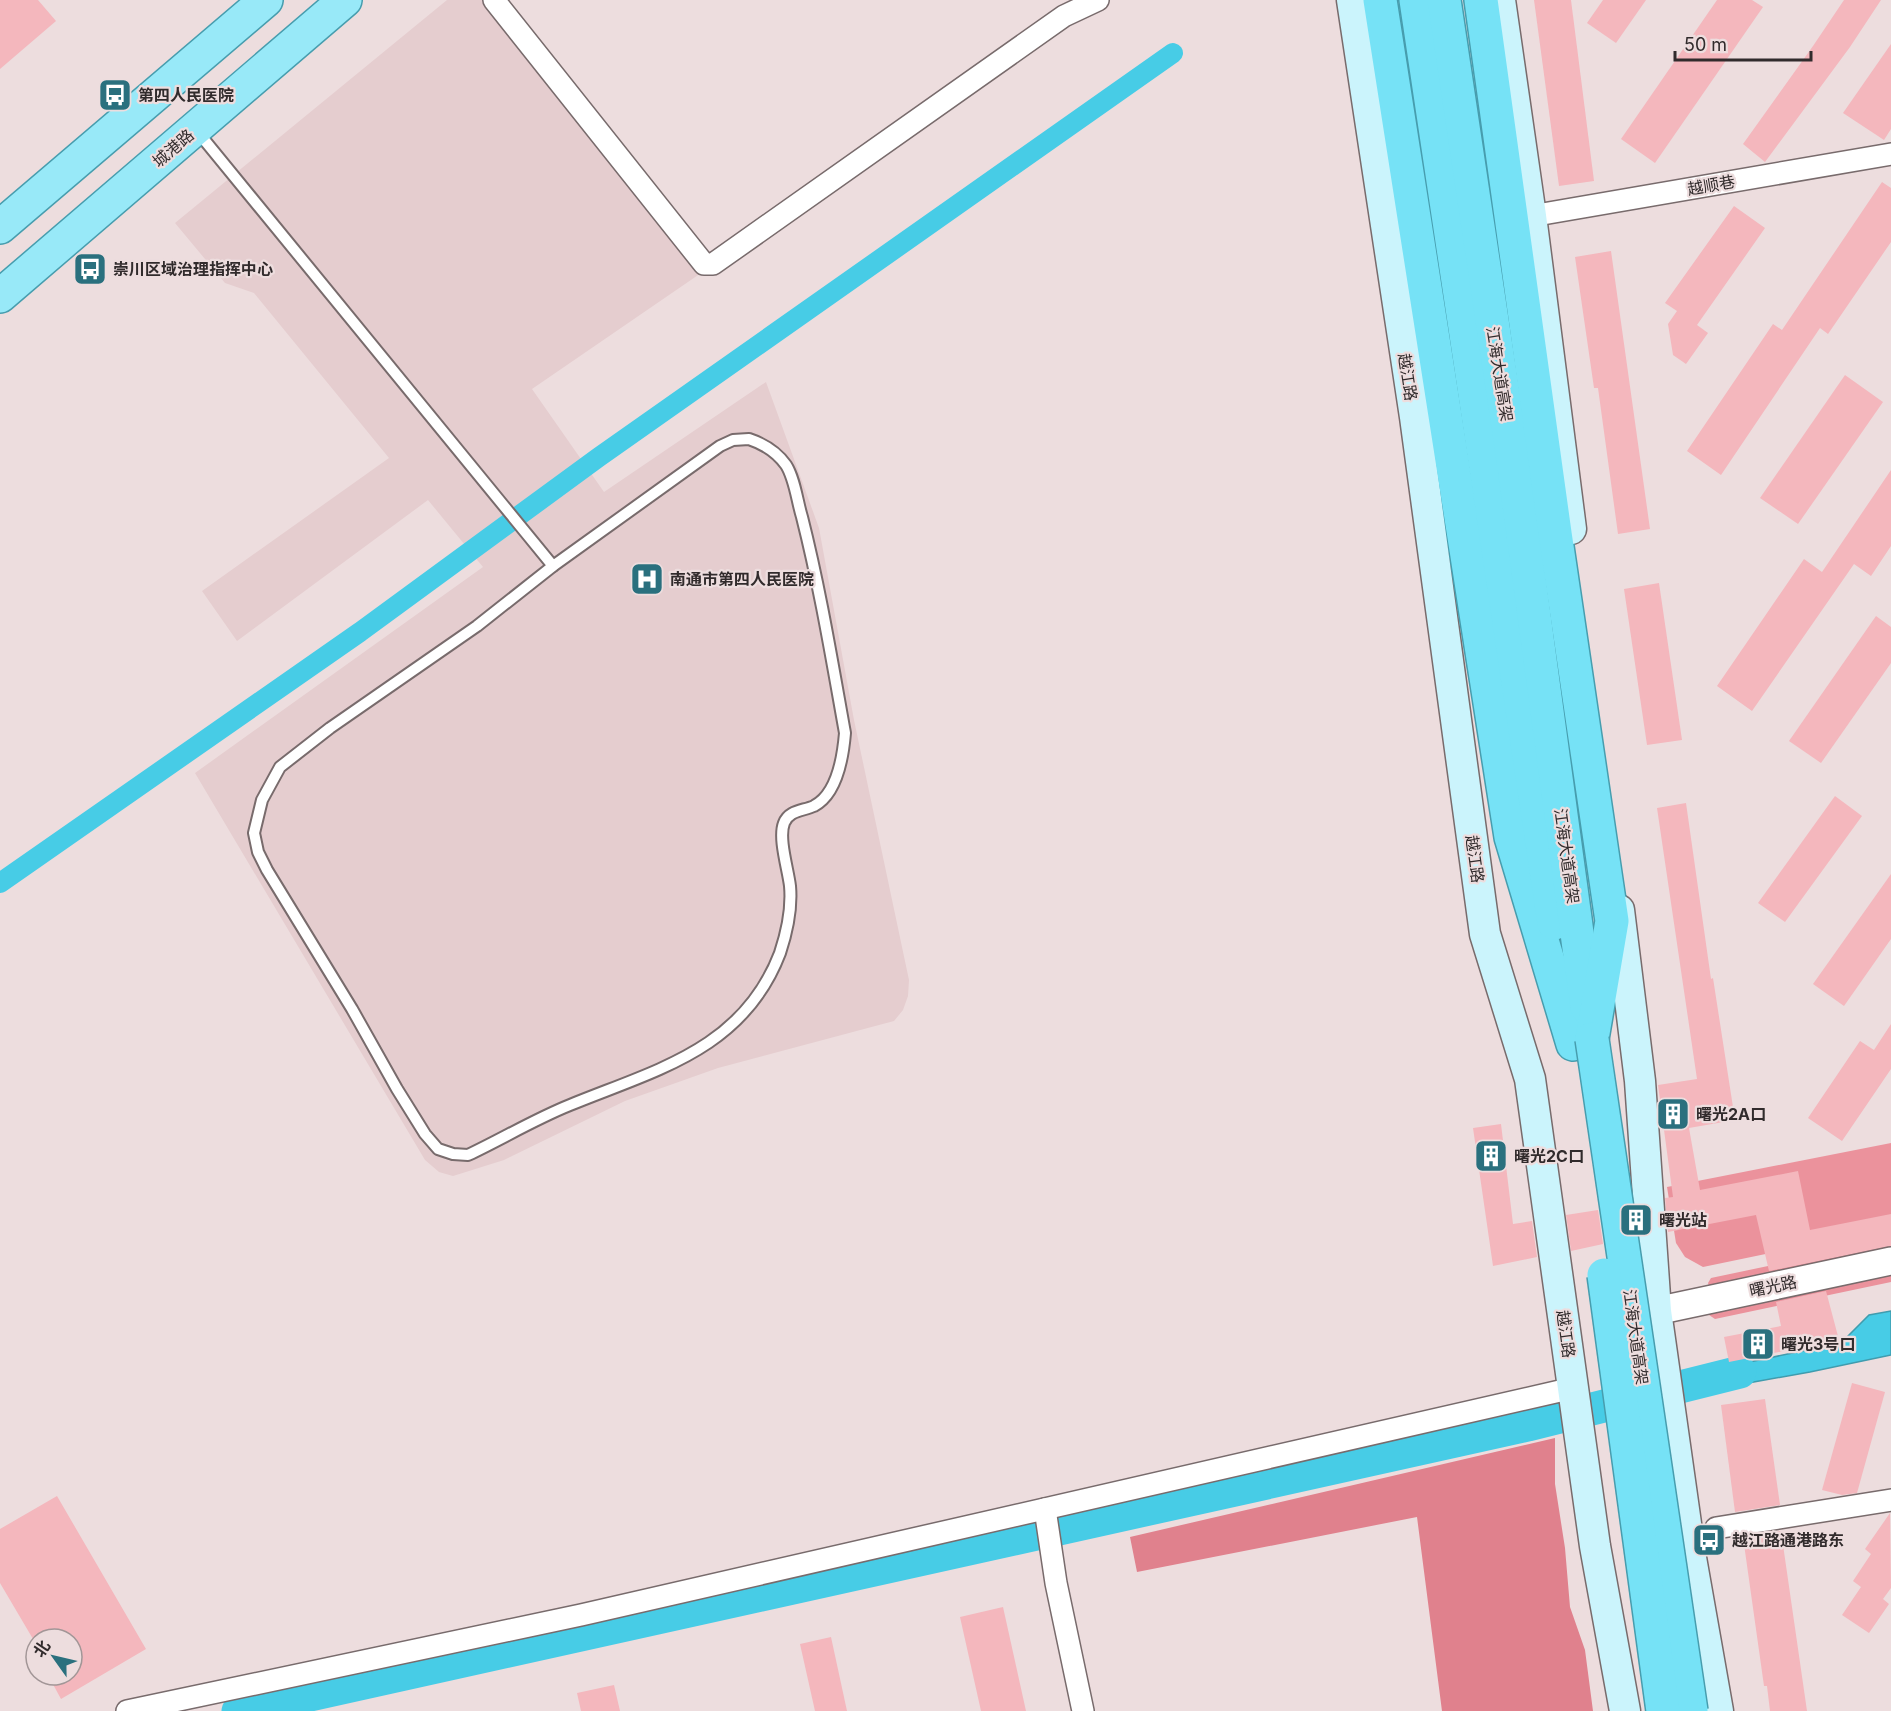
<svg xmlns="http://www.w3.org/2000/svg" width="1891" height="1711" font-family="Inter,'Noto Sans SC',sans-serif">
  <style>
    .built { fill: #e5cdcf }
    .green { fill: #eb929c }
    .forest { fill: #e0818d }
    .water { fill: #47cce6; stroke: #409cae; stroke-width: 1.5 }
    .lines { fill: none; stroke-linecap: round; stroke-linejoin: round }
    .canal { stroke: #47cce6; stroke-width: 20 }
    .river { stroke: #47cce6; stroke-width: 33 }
    .building { fill: #f4b7bd }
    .service-casing { stroke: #786b6c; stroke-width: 14 }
    .minor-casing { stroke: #786b6c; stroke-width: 24 }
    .tertiary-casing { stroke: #786b6c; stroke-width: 30 }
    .secondary-casing { stroke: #786b6c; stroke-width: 33 }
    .primary-casing { stroke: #479dae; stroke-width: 36 }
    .trunk-casing { stroke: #479dae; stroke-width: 36 }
    .service { stroke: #fff; stroke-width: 10 }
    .minor { stroke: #fff; stroke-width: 21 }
    .tertiary { stroke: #fff; stroke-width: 27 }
    .secondary { stroke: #cbf4fc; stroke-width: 30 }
    .primary { stroke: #98e9f8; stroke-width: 33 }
    .trunk { stroke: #76e2f6; stroke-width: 33 }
    .trunk-bridge-casing { stroke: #479dae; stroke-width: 36; stroke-linecap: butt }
    .trunk-bridge { stroke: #76e2f6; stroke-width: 33 }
    .labels { text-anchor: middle; stroke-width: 4.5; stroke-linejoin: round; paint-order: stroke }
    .poi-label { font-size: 16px; font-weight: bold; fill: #312b2c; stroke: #edddde; text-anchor: start }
    .street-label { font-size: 16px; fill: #312b2c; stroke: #edddde }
  </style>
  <rect width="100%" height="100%" fill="#edddde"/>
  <path class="built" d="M447,0H484L704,271L532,389L604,492L766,382L819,528L854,720L909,980L908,996L903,1010L894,1021L718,1068L625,1101L504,1160L453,1176L439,1172L425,1160L195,773L483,567L428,500L237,641L202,591L389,458L254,293L225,283L175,223Z"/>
  <g class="green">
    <path d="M1891,1143V1228L1703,1267L1685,1257L1676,1243L1667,1187Z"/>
    <path d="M1891,1240V1250L1709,1286L1708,1283L1711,1278Z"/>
    <path d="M1891,1272V1282L1715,1319L1709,1315L1710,1311Z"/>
  </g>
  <path class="forest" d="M1555,1438V1484L1565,1548L1570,1607L1585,1650L1593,1711H1442L1417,1517L1137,1572L1130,1537Z"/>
  <path class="water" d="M1891,1311V1355L1810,1372L1698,1392L1696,1373L1841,1343L1869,1315Z"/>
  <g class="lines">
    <path class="canal" d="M0,883L360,632L599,457L1173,53"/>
    <path class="river" d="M238,1711L1528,1425L1740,1372"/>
  </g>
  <g class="building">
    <path d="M0,0H38L56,21L0,69Z"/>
    <path d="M1534,0H1571L1594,181L1559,186Z"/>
    <path d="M1603,0H1646L1616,43L1587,23Z"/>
    <path d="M1717,0H1752L1763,7L1655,163L1621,139Z"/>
    <path d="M1844,0H1881L1850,47L1765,162L1743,144L1813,46Z"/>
    <path d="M1891,44V129L1884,140L1843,113Z"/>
    <path d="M1882,182L1891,188V242L1828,334L1820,328L1721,475L1687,451L1773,324L1782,330Z"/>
    <path d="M1734,206L1765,228L1697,325L1708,333L1686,364L1673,355L1668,324L1677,311L1665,303Z"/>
    <path d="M1611,251L1650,529L1618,534L1598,388H1594L1575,257Z"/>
    <path d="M1845,375L1883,402L1798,524L1760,498Z"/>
    <path d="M1891,470V546L1871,576L1854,564L1752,711L1717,686L1804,559L1822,572Z"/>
    <path d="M1659,583L1682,740L1647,745L1624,589Z"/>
    <path d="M1876,616L1891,627V663L1821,763L1789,741Z"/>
    <path d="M1835,796L1862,816L1785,922L1758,903Z"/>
    <path d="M1686,803L1711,979L1713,978L1735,1120L1689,1128L1700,1190L1798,1171L1810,1230L1891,1214V1246L1769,1271L1756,1215L1668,1232L1665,1198L1673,1197L1658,1085L1697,1079L1657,808Z"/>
    <path d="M1891,874V939L1844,1006L1813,984Z"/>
    <path d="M1891,1024V1069L1842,1141L1808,1118L1860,1041L1874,1050Z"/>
    <path d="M1501,1124L1513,1224L1532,1221L1537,1257L1493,1266L1473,1128Z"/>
    <path d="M1598,1210L1603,1244L1571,1251L1566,1215Z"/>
    <path d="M1826,1291L1839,1340L1729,1362L1724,1337L1781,1326L1776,1302Z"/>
    <path d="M1852,1383L1885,1392L1857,1493L1842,1495L1822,1490Z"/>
    <path d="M1765,1399L1780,1505L1735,1512L1721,1405Z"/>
    <path d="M57,1496L146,1649L61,1699L48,1675H72V1639H33L0,1583V1529Z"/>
    <path d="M1890,1513L1891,1588L1883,1599L1889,1604L1869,1633L1842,1615L1861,1587L1853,1581L1871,1554L1865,1549Z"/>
    <path d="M1781,1531L1807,1711H1770L1767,1686H1764L1743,1537Z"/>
    <path d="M1003,1607L1026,1711H981L960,1617Z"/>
    <path d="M831,1637L847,1711H815L800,1644Z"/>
    <path d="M614,1685L620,1711H581L577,1693Z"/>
  </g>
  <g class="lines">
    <g class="service-casing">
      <g id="service">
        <path d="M197,131L553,566"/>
        <path d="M749,439C764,444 776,451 786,465C795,479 797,501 802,517C820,588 832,661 845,733C843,757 837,794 814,806C803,811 789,810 784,823C778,838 788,869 790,886C792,908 787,932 780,953C743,1050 655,1070 570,1105C535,1119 502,1139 468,1155L453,1154L438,1149L425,1134L397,1089L352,1009L267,870L258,852L254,833L262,800L280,767L330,728L477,626L553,566L720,446L733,440Z"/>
      </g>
    </g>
    <g class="minor-casing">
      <g id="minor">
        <path d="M494,0L704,264H713L1064,16L1098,0"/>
        <path d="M1531,216L1891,154"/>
        <path d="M1045,1509L1056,1583L1083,1711"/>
        <path d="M1716,1528L1891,1500"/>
        <path d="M127,1711L581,1615L1573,1388"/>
      </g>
    </g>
    <g class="tertiary-casing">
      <path id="tertiary" d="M1656,1311L1891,1261"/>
    </g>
    <g class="secondary-casing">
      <g id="secondary">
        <path d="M1352,0L1415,417L1485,934L1530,1079L1595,1546L1625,1711"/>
        <path d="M1500,0L1531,216L1571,529"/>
        <path d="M1619,910L1640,1081L1656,1311L1690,1552L1718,1711"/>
      </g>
    </g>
    <g class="primary-casing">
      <g id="primary">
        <path d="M0,227L266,0"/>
        <path d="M0,296L345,0"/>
      </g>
    </g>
    <g class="trunk-casing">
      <g id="trunk">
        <path d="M1380,0L1511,837L1573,1044"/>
        <path d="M1416,0L1554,923"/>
        <path d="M1444,0L1513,460L1587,1007"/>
        <path d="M1481,0L1555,533L1612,921L1592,1039"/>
      </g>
    </g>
    <use href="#service" class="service"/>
    <use href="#minor" class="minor"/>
    <use href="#tertiary" class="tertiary"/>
    <use href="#secondary" class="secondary"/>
    <use href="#primary" class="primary"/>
    <use href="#trunk" class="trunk"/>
    <g class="trunk-bridge-casing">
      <g id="trunk-bridge">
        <path d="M1592,1039L1691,1711"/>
        <path d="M1604,1275L1663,1711"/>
      </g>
    </g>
    <use href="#trunk-bridge" class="trunk-bridge"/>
  </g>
  <defs>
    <g id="bus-square" transform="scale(1.725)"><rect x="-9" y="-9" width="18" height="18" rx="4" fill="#2a707e" stroke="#edddde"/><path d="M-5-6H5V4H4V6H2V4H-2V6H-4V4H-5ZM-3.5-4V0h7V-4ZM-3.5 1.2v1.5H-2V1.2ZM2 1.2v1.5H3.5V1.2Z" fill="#fff"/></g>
    <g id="hospital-square" transform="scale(1.725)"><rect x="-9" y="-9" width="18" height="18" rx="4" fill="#2a707e" stroke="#edddde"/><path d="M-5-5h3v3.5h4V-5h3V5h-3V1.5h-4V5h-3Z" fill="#fff"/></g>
    <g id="building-square" transform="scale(1.725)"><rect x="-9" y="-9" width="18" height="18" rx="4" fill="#2a707e" stroke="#edddde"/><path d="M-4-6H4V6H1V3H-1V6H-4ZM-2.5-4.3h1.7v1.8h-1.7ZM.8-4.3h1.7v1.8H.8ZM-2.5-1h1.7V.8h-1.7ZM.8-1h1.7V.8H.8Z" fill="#fff"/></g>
  </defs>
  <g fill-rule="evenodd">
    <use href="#bus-square" x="115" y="95"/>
    <use href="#bus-square" x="90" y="269"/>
    <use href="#hospital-square" x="647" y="579"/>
    <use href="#building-square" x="1673" y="1114"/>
    <use href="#building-square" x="1491" y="1156"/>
    <use href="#building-square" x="1636" y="1220"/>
    <use href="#building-square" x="1758" y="1344"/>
    <use href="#bus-square" x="1709" y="1540"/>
  </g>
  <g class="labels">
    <g class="poi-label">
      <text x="138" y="101">第四人民医院</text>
      <text x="113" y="275">崇川区域治理指挥中心</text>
      <text x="670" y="585">南通市第四人民医院</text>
      <text x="1696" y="1120">曙光2A口</text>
      <text x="1514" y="1162">曙光2C口</text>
      <text x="1659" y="1226">曙光站</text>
      <text x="1781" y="1350">曙光3号口</text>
      <text x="1732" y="1546">越江路通港路东</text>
    </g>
    <g class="street-label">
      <text transform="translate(173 148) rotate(-41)" y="6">城港路</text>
      <text transform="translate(1711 185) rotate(-10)" y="6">越顺巷</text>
      <text transform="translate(1500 374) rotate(81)" y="6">江海大道高架</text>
      <text transform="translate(1408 377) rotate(81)" y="6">越江路</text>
      <text transform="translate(1567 856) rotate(82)" y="6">江海大道高架</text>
      <text transform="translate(1475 859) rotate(82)" y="6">越江路</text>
      <text transform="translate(1773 1286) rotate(-12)" y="6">曙光路</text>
      <text transform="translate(1566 1334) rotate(82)" y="6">越江路</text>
      <text transform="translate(1636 1337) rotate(82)" y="6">江海大道高架</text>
    </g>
  </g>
  <g transform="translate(54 1657) rotate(304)"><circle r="28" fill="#edddde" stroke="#a29697" stroke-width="1.5"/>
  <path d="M0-4.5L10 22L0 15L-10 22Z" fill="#2a707e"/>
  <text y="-9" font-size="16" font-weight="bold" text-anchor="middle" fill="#312b2c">北</text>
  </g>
  <path d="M1675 51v9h136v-9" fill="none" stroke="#312b2c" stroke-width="3"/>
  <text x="1684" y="51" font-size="18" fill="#312b2c" stroke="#edddde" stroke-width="4.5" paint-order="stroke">50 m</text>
</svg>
